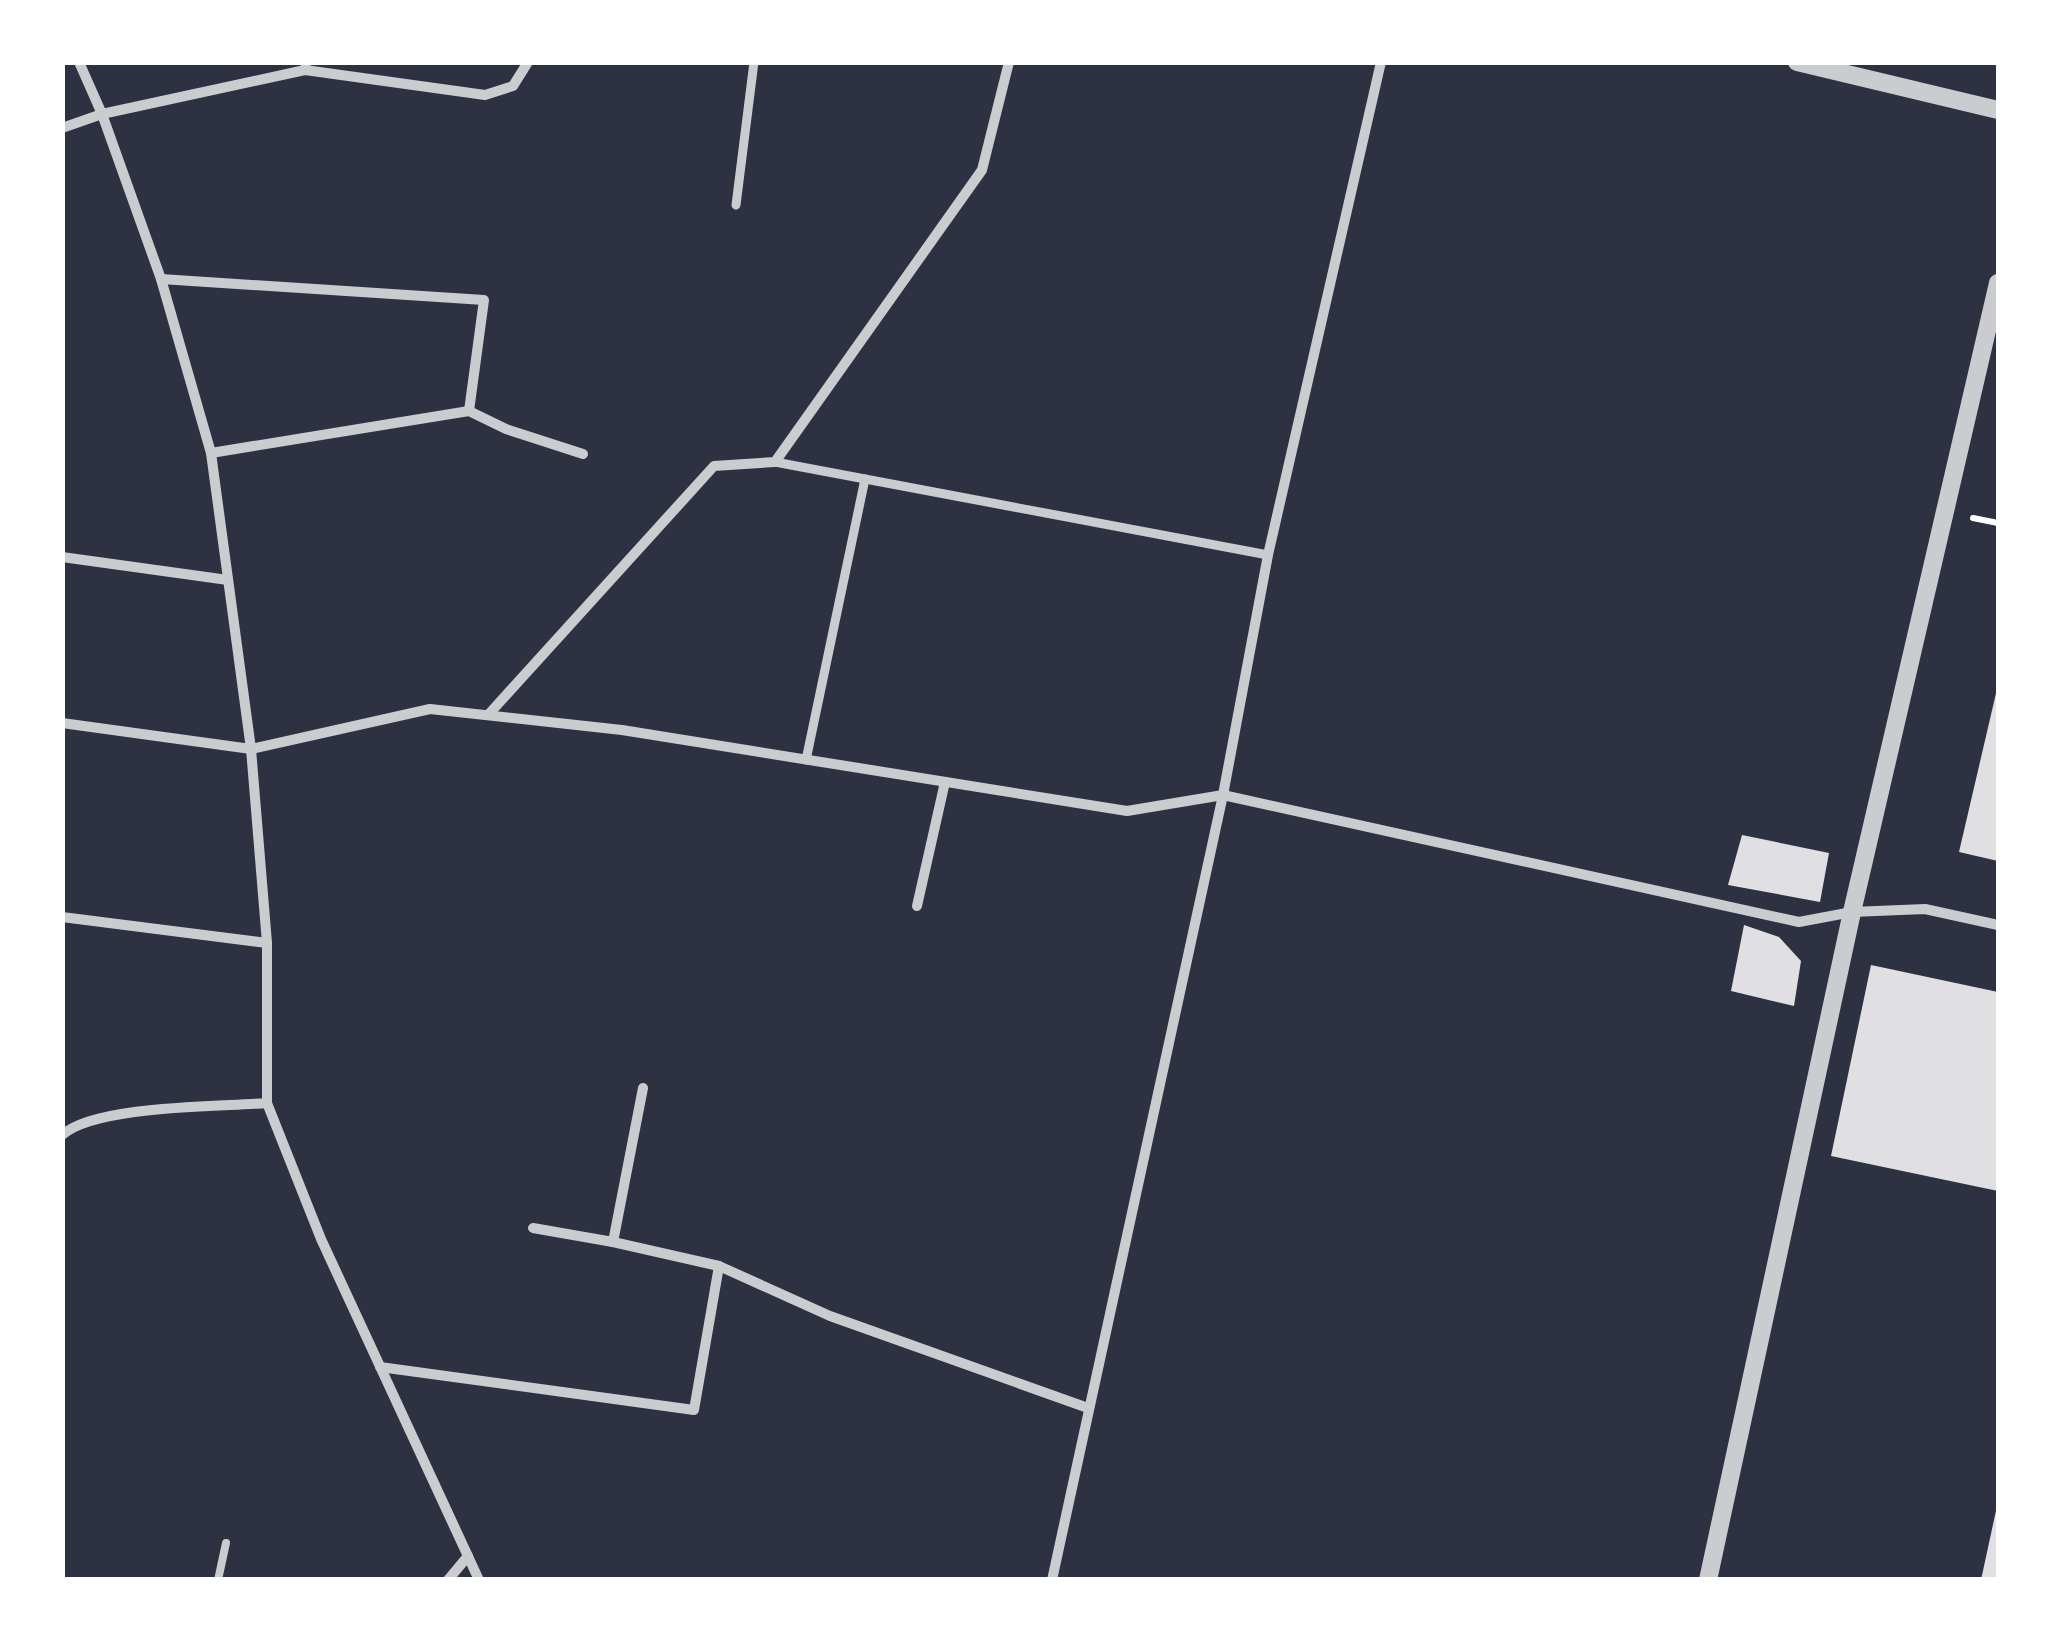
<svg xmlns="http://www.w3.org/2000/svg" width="2061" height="1642" font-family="'Noto Sans',sans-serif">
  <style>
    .building { fill: #e0e0e3 }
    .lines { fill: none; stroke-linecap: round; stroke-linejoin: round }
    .path { stroke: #fff; stroke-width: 6 }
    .service { stroke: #caccd0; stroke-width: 8 }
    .pedestrian { stroke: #caccd0; stroke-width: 9 }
    .minor { stroke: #caccd0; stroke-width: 10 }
    .tertiary { stroke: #caccd0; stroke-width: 18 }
  </style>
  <rect width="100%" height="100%" fill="#2d3142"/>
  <g class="building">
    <path d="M1997,689H1998V861L1959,852Z"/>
    <path d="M1742,835L1829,853L1820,902L1728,885Z"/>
    <path d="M1744,925L1779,937L1801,961L1794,1006L1731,991Z"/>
    <path d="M1871,965L1998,992V1191L1831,1156Z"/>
    <path d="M1997,1506L1998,1580H1981Z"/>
  </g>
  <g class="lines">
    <path class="path" d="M1973,518L1998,523"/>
    <path class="service" d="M218,1580L226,1543"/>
    <g class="pedestrian">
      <path d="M736,205L754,62"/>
      <path d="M775,462L1268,555"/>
      <path d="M806,760L865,479"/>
    </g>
    <g class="minor">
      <path d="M79,62L102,114L161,279L211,453L251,749L267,943V1103L321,1239L479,1580"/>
      <path d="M305,70L485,95L513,86L528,62"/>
      <path d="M62,128L102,114L305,70L306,62"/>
      <path d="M161,279L484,300L469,411"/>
      <path d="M469,411L506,429L583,454"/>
      <path d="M211,453L469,411"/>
      <path d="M62,557L228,580"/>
      <path d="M488,715L714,466L775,462L982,170L1009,62"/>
      <path d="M62,723L251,749L430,709L622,730L1127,811L1223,795L1799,922L1852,912L1925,909L1998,925"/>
      <path d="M917,906L945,782"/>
      <path d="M62,917L267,943"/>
      <path d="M643,1088L613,1242L719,1266L830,1316L1088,1408"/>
      <path d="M62,1135C96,1105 219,1107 267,1103"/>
      <path d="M533,1228L613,1242"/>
      <path d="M380,1367L694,1410L719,1266"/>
      <path d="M448,1580L468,1556"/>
      <path d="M1052,1580L1223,795L1268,555L1381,62"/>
    </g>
    <g class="tertiary">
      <path d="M1797,62L1998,110"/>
      <path d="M1708,1580L1852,912L1998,283"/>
    </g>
  </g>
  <rect width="2061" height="1642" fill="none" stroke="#ffffff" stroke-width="130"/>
</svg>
